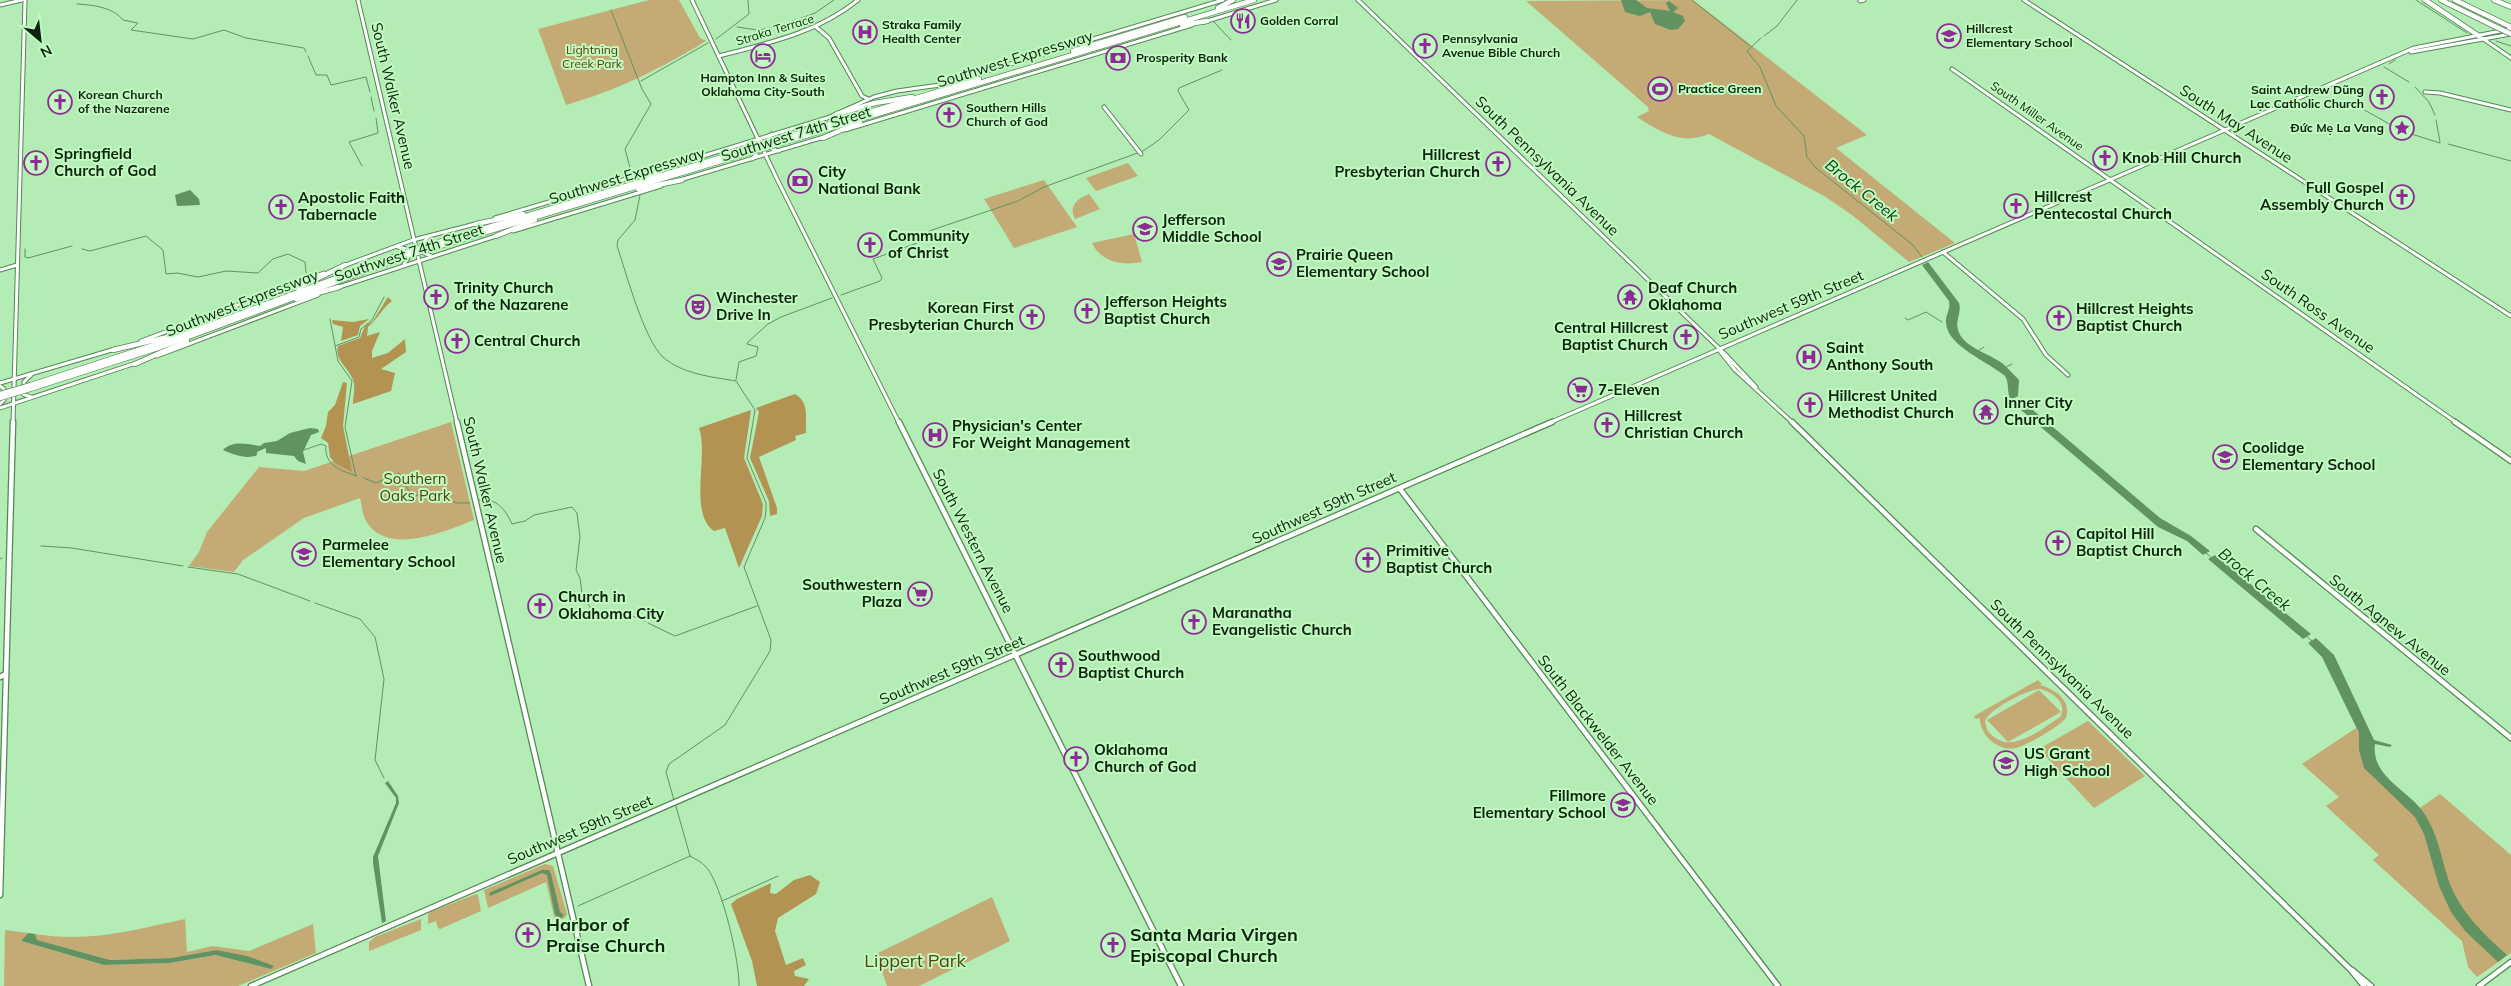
<svg xmlns="http://www.w3.org/2000/svg" width="2511" height="986" font-family="Mulish,sans-serif">
  <style>
    .green { fill: #c4ab76; fill-rule: evenodd }
    .forest { fill: #b29352 }
    .water { fill: #609361 }
    .lines { fill: none; stroke-linecap: round; stroke-linejoin: round }
    .stream { stroke: #609361; stroke-width: 1 }
    .tertiary-far1-casing { stroke: #528753; stroke-width: 5 }
    .tertiary-casing { stroke: #528753; stroke-width: 7 }
    .secondary-far1-casing { stroke: #528753; stroke-width: 5 }
    .secondary-casing { stroke: #528753; stroke-width: 7 }
    .motorway-casing { stroke: #528753; stroke-width: 6 }
    .tertiary-far1 { stroke: #fff; stroke-width: 3 }
    .tertiary { stroke: #fff; stroke-width: 4.5 }
    .secondary-far1 { stroke: #fff; stroke-width: 3 }
    .secondary { stroke: #fff; stroke-width: 4.5 }
    .motorway { stroke: #fff; stroke-width: 4.5 }
    .motorway-bridge-casing { stroke: #528753; stroke-width: 6; stroke-linecap: butt }
    .motorway-bridge { stroke: #fff; stroke-width: 4.5 }
    .labels { text-anchor: middle; stroke-width: 4; stroke-linejoin: round; paint-order: stroke }
    .far-poi-label { font-size: 12px; font-weight: bold; fill: #0d230e; stroke: #c0fac0; text-anchor: start }
    .far-street-label { font-size: 12px; fill: #0d230e; stroke: #c0fac0 }
    .far-park-label { font-size: 12px; fill: #57410d; stroke: #c0fac0 }
    .street-label { font-size: 15px; fill: #0d230e; stroke: #c0fac0 }
    .poi-label { font-size: 15px; font-weight: bold; fill: #0d230e; stroke: #c0fac0; text-anchor: start }
    .park-label { font-size: 15px; fill: #57410d; stroke: #c0fac0 }
    .water-label { font-size: 16px; font-style: italic; fill: #084210; stroke: #c0fac0 }
    .near-poi-label { font-size: 18px; font-weight: bold; fill: #0d230e; stroke: #c0fac0; text-anchor: start }
    .near-park-label { font-size: 18px; fill: #57410d; stroke: #c0fac0 }
  </style>
  <rect width="100%" height="100%" fill="#b3ecb4"/>
  <g class="green">
    <path d="M649,0H679L700,38L706,41C660,69 618,90 566,105L538,29Z"/>
    <path d="M1693,0L1867,135L1836,148L1955,243L1909,262L1852,215L1824,196L1709,134C1681,146 1659,131 1637,117L1649,111L1648,107L1526,1Z"/>
    <path d="M1128,163L1138,176L1096,191L1086,178Z"/>
    <path d="M1044,180L1077,227L1014,248L984,199Z"/>
    <path d="M1089,194L1100,209L1075,219C1068,206 1078,198 1089,194Z"/>
    <path d="M1134,234L1142,262C1122,266 1101,262 1092,243Z"/>
    <path d="M451,422L474,520C446,531 387,557 366,521C362,514 362,505 360,498L304,518L243,560L234,572L189,566L199,552L207,532L259,467L304,471Z"/>
    <path d="M2038,680L2042,684L2040,685C2055,689 2072,701 2066,718C2060,726 2029,744 2019,747C2000,754 1979,735 1980,718L1976,719L1974,716ZM2041,689C2053,693 2068,703 2060,717C2043,728 2014,753 1994,737C1988,733 1986,728 1985,721C1988,710 2029,688 2041,689Z"/>
    <path d="M2039,690L2061,712L2008,742L1987,720Z"/>
    <path d="M2088,721L2145,776L2094,808L2039,749Z"/>
    <path d="M2356,728L2359,733V750L2409,810L2420,808L2440,794L2511,855V953L2477,977L2468,967L2462,941L2373,860L2379,855L2326,806L2339,797L2302,764Z"/>
    <path d="M545,864L553,866L567,914L565,918L555,920L546,882L488,908L484,890Z"/>
    <path d="M476,894L478,895L481,911L440,929L438,928L436,921L428,924V915L430,912Z"/>
    <path d="M992,897L1010,941L919,986H887L876,954Z"/>
    <path d="M185,919L187,952L212,946L249,951L313,924L316,953L238,986H4L5,930L28,933L21,941L104,965L170,963L215,955L271,969L216,950L171,958L110,960L36,940L35,934C89,943 133,930 185,919Z"/>
    <path d="M421,919V930L369,951V942L375,937Z"/>
  </g>
  <g class="forest">
    <path d="M388,297L392,301C382,308 378,319 368,327L367,336L380,332L372,351V358L388,353L405,339L406,352L381,369L395,373L391,391L353,404C353,397 355,389 354,383C351,369 334,361 338,346L360,338L365,326L373,321Z"/>
    <path d="M369,319L360,326L358,335L341,341L343,327L333,324L332,320L353,322Z"/>
    <path d="M343,382L347,383L343,426L352,472L335,463L330,457L328,443L321,438L326,426L328,412L335,405Z"/>
    <path d="M795,394C810,403 805,417 806,433L795,436L796,440L759,457L777,508V514L770,516L769,501L750,458L759,412L756,408Z"/>
    <path d="M751,410L744,458L763,504L762,516L739,568L725,528L714,531C688,513 709,455 699,428Z"/>
    <path d="M810,875L820,882L816,894L778,918L775,931L786,965L803,958L806,965L794,971L795,976L809,979L804,986H757L752,961L731,904L737,899L771,883L770,893L776,894L794,880Z"/>
  </g>
  <g class="water">
    <path d="M1621,0H1636L1647,8L1670,11L1666,3L1669,1L1678,8L1673,12L1683,16L1685,21L1678,29L1671,30L1655,24L1650,12L1640,16L1625,12Z"/>
    <path d="M190,190L199,199L200,205L177,206L175,195Z"/>
    <path d="M1928,262L1959,303C1962,313 1955,320 1958,330C1963,347 1988,353 2002,363C2008,368 2013,374 2019,380L2018,396L2011,400C2006,392 2010,384 2005,376C1989,362 1947,346 1946,323C1945,315 1951,310 1949,301L1922,265Z"/>
    <path d="M2021,400L2160,518L2191,536L2210,551L2203,555L2187,541L2158,527L2014,404Z"/>
    <path d="M310,428L318,429L319,432L311,435L303,452L306,464L298,461L294,456L266,453V448L257,452V455C247,460 232,454 223,450C232,440 248,444 260,446L264,443L277,441L290,433Z"/>
    <path d="M2215,555L2311,634L2303,639L2208,559Z"/>
    <path d="M2316,638L2334,655L2374,740L2392,745L2390,747L2375,744C2371,775 2404,788 2421,809C2438,831 2441,859 2450,884C2462,914 2484,934 2507,955L2498,962L2466,932L2451,912L2439,886L2424,834L2415,817L2364,768L2359,750V733L2322,657L2308,643Z"/>
    <path d="M388,781L398,796L399,803L378,856L386,921L382,923L373,863V857L396,803V798L385,783Z"/>
    <path d="M542,870H549L551,874L560,912L564,915L561,918L555,915L547,875L542,873L490,896L489,893Z"/>
    <path d="M28,933L35,934L37,940L110,960L171,958L216,950L247,956L274,966L271,969L215,955L170,963L104,965L21,941Z"/>
  </g>
  <g class="lines">
    <g class="stream">
      <path d="M1692,0L1750,46"/>
      <path d="M2416,0L2467,33"/>
      <path d="M77,4C93,5 113,7 123,20L138,23L131,30L193,39L224,30L246,38L304,48L306,52"/>
      <path d="M611,10L642,89L651,104L625,149L632,175"/>
      <path d="M1213,21L1231,40"/>
      <path d="M780,26L815,13L834,0"/>
      <path d="M737,27L758,30L776,27"/>
      <path d="M1764,36L1777,26L1797,0"/>
      <path d="M1761,38L1747,51L1760,67L1776,106L1804,136L1807,157L1816,168L1913,245L1922,257"/>
      <path d="M716,39L749,14L748,0"/>
      <path d="M2496,41L2511,46"/>
      <path d="M308,56L316,75H327L331,85L366,77L370,92"/>
      <path d="M2389,64L2395,60"/>
      <path d="M2384,67L2409,82"/>
      <path d="M641,81L708,43"/>
      <path d="M2415,87L2429,102L2435,115"/>
      <path d="M371,97L374,111"/>
      <path d="M2359,107L2402,131L2440,143"/>
      <path d="M2436,120L2440,142"/>
      <path d="M2448,144L2511,161"/>
      <path d="M362,166L349,142L378,133L376,118"/>
      <path d="M640,195L635,220L618,240L617,246C626,272 644,340 663,357C682,374 712,377 736,381L755,410L747,458L766,503V509L765,518L744,567L771,640L770,651L725,725L669,764L666,772L674,800"/>
      <path d="M25,249V257L28,258L72,246"/>
      <path d="M82,249L90,251L146,236L163,250L166,274L177,273L198,277L226,271L258,273L273,259L288,254L305,262L306,272L310,277"/>
      <path d="M841,295L880,281L882,278L873,259L917,243L929,231L1018,201L1044,187L1143,151L1159,140L1189,110L1178,91L1179,88L1222,70"/>
      <path d="M1905,318L1908,320L1926,312L1942,322"/>
      <path d="M330,319L338,361L352,381L345,427L356,476"/>
      <path d="M335,346L359,337L361,329L372,320L384,297"/>
      <path d="M1978,351L1984,347"/>
      <path d="M2006,367L2012,364"/>
      <path d="M736,380L739,362L756,356L758,347L747,344L748,342L768,324L781,317L832,298"/>
      <path d="M304,450L321,444L326,446C324,465 341,471 357,476"/>
      <path d="M364,478L376,483L399,473L406,480V486L411,494L430,498L438,494L456,503H470"/>
      <path d="M479,500C497,498 505,509 512,524L525,521L534,515L572,507L577,513L580,537L576,570L580,578L582,594L595,615L606,616L622,612L645,621"/>
      <path d="M41,546L72,548L183,566"/>
      <path d="M2206,553L2212,558"/>
      <path d="M0,559L2,558"/>
      <path d="M188,567L238,574L310,601"/>
      <path d="M315,603L360,619L375,637L384,679L375,760L384,778"/>
      <path d="M648,623L675,636L757,606"/>
      <path d="M2306,636L2312,641"/>
      <path d="M675,803L690,856C695,859 702,862 706,867C722,884 740,963 739,986"/>
      <path d="M722,901L778,876"/>
      <path d="M578,906L690,856"/>
    </g>
    <g class="tertiary-far1-casing">
      <g id="tertiary-far1">
        <path d="M1860,1L1864,0"/>
        <path d="M816,27L829,38L862,96L868,99"/>
        <path d="M2482,38L2511,58"/>
        <path d="M719,56C769,43 817,33 858,0"/>
        <path d="M1952,69L2457,423"/>
        <path d="M2425,92L2440,93L2511,110"/>
        <path d="M1104,107L1141,154"/>
        <path d="M1943,252L2023,319L2046,355L2068,375"/>
        <path d="M0,270L17,265"/>
      </g>
    </g>
    <g class="tertiary-casing">
      <g id="tertiary">
        <path d="M2455,422L2511,461"/>
        <path d="M1400,489L1778,986"/>
        <path d="M2256,529L2511,738"/>
        <path d="M0,677L6,674"/>
      </g>
    </g>
    <g class="secondary-far1-casing">
      <g id="secondary-far1">
        <path d="M358,0L457,423"/>
        <path d="M692,0L777,179L899,423"/>
        <path d="M1358,0L1725,354L1756,387"/>
        <path d="M2024,0L2511,316"/>
        <path d="M0,5L22,0"/>
        <path d="M1204,22L1276,0"/>
        <path d="M2411,52L2511,34"/>
        <path d="M845,130L1192,25"/>
        <path d="M772,134L767,141L772,149L779,151"/>
        <path d="M746,143L753,145L757,153L752,159"/>
        <path d="M677,164L827,118L874,97L897,91L940,85L1223,0"/>
        <path d="M680,180L824,137"/>
        <path d="M495,218L663,168"/>
        <path d="M513,231L661,186"/>
        <path d="M428,237L422,244L424,253L431,256"/>
        <path d="M398,247L406,249L408,258L404,264"/>
        <path d="M343,266L413,240L479,223"/>
        <path d="M336,288L499,235"/>
        <path d="M141,341L324,273"/>
        <path d="M1719,350L1735,370L1793,423"/>
        <path d="M157,356L318,295"/>
        <path d="M0,383L115,349"/>
        <path d="M0,386L4,389V400L0,404"/>
        <path d="M31,397L23,394L24,382L32,374"/>
        <path d="M0,408L136,363"/>
        <path d="M13,423L25,0"/>
        <path d="M1549,423L2414,48L2511,29"/>
      </g>
    </g>
    <g class="secondary-casing">
      <g id="secondary">
        <path d="M457,422L589,986"/>
        <path d="M899,422L1181,986"/>
        <path d="M1792,422L2351,970L2364,986"/>
        <path d="M0,895L13,422"/>
        <path d="M2352,970L2371,986"/>
        <path d="M251,986L1552,422"/>
        <path d="M2479,986L2511,962"/>
      </g>
    </g>
    <g class="motorway-casing">
      <g id="motorway">
        <path d="M2425,0L2479,36"/>
        <path d="M2441,0L2494,26"/>
        <path d="M2455,0L2511,27"/>
        <path d="M2494,0L2511,7"/>
        <path d="M1218,8L1233,0"/>
        <path d="M1182,25L1207,21"/>
        <path d="M1073,51L1185,17"/>
        <path d="M837,114L875,103L912,97"/>
        <path d="M823,138L860,122"/>
        <path d="M774,141L979,79"/>
        <path d="M775,145L1254,0"/>
        <path d="M650,175L679,163"/>
        <path d="M638,189L682,180"/>
        <path d="M476,224L523,214"/>
        <path d="M496,236L535,220"/>
        <path d="M429,245L749,149"/>
        <path d="M430,249L751,152"/>
        <path d="M298,288L345,265"/>
        <path d="M296,299L339,287"/>
        <path d="M113,350L172,336"/>
        <path d="M135,364L187,341"/>
        <path d="M31,385L163,342L401,254"/>
        <path d="M30,389L161,347L401,258"/>
      </g>
    </g>
    <use href="#tertiary-far1" class="tertiary-far1"/>
    <use href="#tertiary" class="tertiary"/>
    <use href="#secondary-far1" class="secondary-far1"/>
    <use href="#secondary" class="secondary"/>
    <use href="#motorway" class="motorway"/>
    <g class="motorway-bridge-casing">
      <g id="motorway-bridge">
        <path d="M2494,26L2511,34"/>
        <path d="M749,149L774,141"/>
        <path d="M751,152L775,145"/>
        <path d="M401,254L429,245"/>
        <path d="M401,258L430,249"/>
        <path d="M0,394L31,385"/>
        <path d="M0,398L30,389"/>
      </g>
    </g>
    <use href="#motorway-bridge" class="motorway-bridge"/>
  </g>
  <defs>
    <g id="restaurant-ring" transform="scale(1.25)"><circle r="9.5" fill="#c0fac0" stroke="#8d2c94" stroke-width="1.5"/><path d="M-5-6h1v4h1v-4h1v4h1v-4h1v5L-1.5 .5V6h-2V.5L-5-1ZM5-6V6H3V1.5H1.5Q1.5-4 5-6Z" fill="#8d2c94"/></g>
    <g id="hospital-ring" transform="scale(1.25)"><circle r="9.5" fill="#c0fac0" stroke="#8d2c94" stroke-width="1.5"/><path d="M-5-5h3v3.5h4V-5h3V5h-3V1.5h-4V5h-3Z" fill="#8d2c94"/></g>
    <g id="school-ring" transform="scale(1.25)"><circle r="9.5" fill="#c0fac0" stroke="#8d2c94" stroke-width="1.5"/><path d="M0-5L7-2L0 1L-7-2ZM-4 1L0 2.5L4 1V4Q0 6-4 4Z" fill="#8d2c94"/></g>
    <g id="church-ring" transform="scale(1.25)"><circle r="9.5" fill="#c0fac0" stroke="#8d2c94" stroke-width="1.5"/><path d="M-1.2-6h2.4v3.5h3.3v2.4h-3.3V6h-2.4V-.1h-3.3v-2.4h3.3Z" fill="#8d2c94"/></g>
    <g id="hotel-ring" transform="scale(1.25)"><circle r="9.5" fill="#c0fac0" stroke="#8d2c94" stroke-width="1.5"/><path d="M-6-4.5h1.5V1H6V5H4.5V3h-9V5H-6ZM-4 0a1.8 1.8 0 1 1 3.6 0ZM.5 0V-2.5h3Q6-2.5 6 0Z" fill="#8d2c94"/></g>
    <g id="bank-ring" transform="scale(1.25)"><circle r="9.5" fill="#c0fac0" stroke="#8d2c94" stroke-width="1.5"/><path d="M-6-4H6V4H-6ZM0-2.3a2.3 2.3 0 1 0 0 4.6a2.3 2.3 0 1 0 0-4.6Z" fill="#8d2c94"/></g>
    <g id="stadium-ring" transform="scale(1.25)"><circle r="9.5" fill="#c0fac0" stroke="#8d2c94" stroke-width="1.5"/><path d="M0-5a6.5 5 0 1 0 0 10a6.5 5 0 1 0 0-10ZM-3.5-1.8h7v3.6h-7Z" fill="#8d2c94"/></g>
    <g id="sight-ring" transform="scale(1.25)"><circle r="9.5" fill="#c0fac0" stroke="#8d2c94" stroke-width="1.5"/><path d="M0-6L1.8-2.2L6-1.7L2.9 1.2L3.7 5.4L0 3.3L-3.7 5.4L-2.9 1.2L-6-1.7L-1.8-2.2Z" fill="#8d2c94"/></g>
    <g id="temple-ring" transform="scale(1.25)"><circle r="9.5" fill="#c0fac0" stroke="#8d2c94" stroke-width="1.5"/><path d="M0-6L5-2H3V0L6.5 2.5H4V6H1.5V3h-3V6H-4V2.5H-6.5L-3 0V-2H-5Z" fill="#8d2c94"/></g>
    <g id="theatre-ring" transform="scale(1.25)"><circle r="9.5" fill="#c0fac0" stroke="#8d2c94" stroke-width="1.5"/><path d="M-5-5.5Q0-4 5-5.5V0Q5 5 0 6Q-5 5-5 0ZM-3.3-2.5H-1v1.5H-3.3ZM1-2.5H3.3v1.5H1ZM-2.8 1Q0 5.5 2.8 1Z" fill="#8d2c94"/></g>
    <g id="supermarket-ring" transform="scale(1.25)"><circle r="9.5" fill="#c0fac0" stroke="#8d2c94" stroke-width="1.5"/><path d="M-6-5.5h2.5l.6 2H6L4.5 2H-2.5L-4.4-4H-6ZM-1.5 3.2a1.3 1.3 0 1 0 .1 0ZM3 3.2a1.3 1.3 0 1 0 .1 0Z" fill="#8d2c94"/></g>
  </defs>
  <g fill-rule="evenodd">
    <use href="#restaurant-ring" x="1243" y="21"/>
    <use href="#hospital-ring" x="865" y="32"/>
    <use href="#school-ring" x="1949" y="36"/>
    <use href="#church-ring" x="1425" y="46"/>
    <use href="#hotel-ring" x="763" y="56"/>
    <use href="#bank-ring" x="1118" y="58"/>
    <use href="#stadium-ring" x="1660" y="89"/>
    <use href="#church-ring" x="2382" y="97"/>
    <use href="#church-ring" x="60" y="102"/>
    <use href="#church-ring" x="949" y="115"/>
    <use href="#sight-ring" x="2402" y="128"/>
    <use href="#church-ring" x="2105" y="158"/>
    <use href="#church-ring" x="36" y="163"/>
    <use href="#church-ring" x="1498" y="164"/>
    <use href="#bank-ring" x="800" y="181"/>
    <use href="#church-ring" x="2402" y="197"/>
    <use href="#church-ring" x="2016" y="206"/>
    <use href="#church-ring" x="281" y="207"/>
    <use href="#school-ring" x="1145" y="229"/>
    <use href="#church-ring" x="870" y="245"/>
    <use href="#school-ring" x="1279" y="264"/>
    <use href="#church-ring" x="436" y="297"/>
    <use href="#temple-ring" x="1630" y="297"/>
    <use href="#theatre-ring" x="698" y="307"/>
    <use href="#church-ring" x="1087" y="311"/>
    <use href="#church-ring" x="1032" y="317"/>
    <use href="#church-ring" x="2059" y="318"/>
    <use href="#church-ring" x="1686" y="337"/>
    <use href="#church-ring" x="457" y="341"/>
    <use href="#hospital-ring" x="1809" y="357"/>
    <use href="#supermarket-ring" x="1580" y="390"/>
    <use href="#church-ring" x="1810" y="405"/>
    <use href="#temple-ring" x="1986" y="412"/>
    <use href="#church-ring" x="1607" y="425"/>
    <use href="#hospital-ring" x="935" y="435"/>
    <use href="#school-ring" x="2225" y="457"/>
    <use href="#church-ring" x="2058" y="543"/>
    <use href="#school-ring" x="304" y="554"/>
    <use href="#church-ring" x="1368" y="560"/>
    <use href="#supermarket-ring" x="920" y="594"/>
    <use href="#church-ring" x="540" y="606"/>
    <use href="#church-ring" x="1194" y="622"/>
    <use href="#church-ring" x="1061" y="665"/>
    <use href="#church-ring" x="1076" y="759"/>
    <use href="#school-ring" x="2006" y="763"/>
    <use href="#school-ring" x="1623" y="805"/>
    <use href="#church-ring" x="528" y="935"/>
    <use href="#church-ring" x="1113" y="945"/>
  </g>
  <g class="labels">
    <g class="far-poi-label">
      <text x="1260" y="25">Golden Corral</text>
      <text x="882" y="29">Straka Family<tspan x="882" dy="14">Health Center</tspan></text>
      <text x="1966" y="33">Hillcrest<tspan x="1966" dy="14">Elementary School</tspan></text>
      <text x="1442" y="43">Pennsylvania<tspan x="1442" dy="14">Avenue Bible Church</tspan></text>
      <text x="1136" y="62">Prosperity Bank</text>
      <text x="763" y="82" text-anchor="middle">Hampton Inn &amp; Suites<tspan x="763" dy="14">Oklahoma City-South</tspan></text>
      <text x="1678" y="93">Practice Green</text>
      <text x="2364" y="94" text-anchor="end">Saint Andrew Dũng<tspan x="2364" dy="14">Lạc Catholic Church</tspan></text>
      <text x="78" y="99">Korean Church<tspan x="78" dy="14">of the Nazarene</tspan></text>
      <text x="966" y="112">Southern Hills<tspan x="966" dy="14">Church of God</tspan></text>
      <text x="2384" y="132" text-anchor="end">Đức Mẹ La Vang</text>
    </g>
    <g class="far-street-label">
      <text transform="translate(775 30) rotate(-17)" y="4">Straka Terrace</text>
      <text transform="translate(2037 116) rotate(35)" y="4">South Miller Avenue</text>
    </g>
    <g class="far-park-label">
      <text x="592" y="54">Lightning<tspan x="592" dy="14">Creek Park</tspan></text>
    </g>
    <g class="street-label">
      <text transform="translate(1015 59) rotate(-17)" y="5">Southwest Expressway</text>
      <text transform="translate(393 96) rotate(77)" y="5">South Walker Avenue</text>
      <text transform="translate(2236 124) rotate(33)" y="5">South May Avenue</text>
      <text transform="translate(796 134) rotate(-17)" y="5">Southwest 74th Street</text>
      <text transform="translate(1547 166) rotate(44)" y="5">South Pennsylvania Avenue</text>
      <text transform="translate(627 176) rotate(-17)" y="5">Southwest Expressway</text>
      <text transform="translate(409 253) rotate(-18)" y="5">Southwest 74th Street</text>
      <text transform="translate(242 303) rotate(-21)" y="5">Southwest Expressway</text>
      <text transform="translate(1791 305) rotate(-23)" y="5">Southwest 59th Street</text>
      <text transform="translate(2318 311) rotate(35)" y="5">South Ross Avenue</text>
      <text transform="translate(485 490) rotate(77)" y="5">South Walker Avenue</text>
      <text transform="translate(1324 508) rotate(-24)" y="5">Southwest 59th Street</text>
      <text transform="translate(973 541) rotate(63)" y="5">South Western Avenue</text>
      <text transform="translate(2390 625) rotate(39)" y="5">South Agnew Avenue</text>
      <text transform="translate(2062 669) rotate(44)" y="5">South Pennsylvania Avenue</text>
      <text transform="translate(952 670) rotate(-23)" y="5">Southwest 59th Street</text>
      <text transform="translate(1598 730) rotate(52)" y="5">South Blackwelder Avenue</text>
      <text transform="translate(580 830) rotate(-23)" y="5">Southwest 59th Street</text>
    </g>
    <g class="poi-label">
      <text x="54" y="159">Springfield<tspan x="54" dy="17">Church of God</tspan></text>
      <text x="1480" y="160" text-anchor="end">Hillcrest<tspan x="1480" dy="17">Presbyterian Church</tspan></text>
      <text x="2122" y="163">Knob Hill Church</text>
      <text x="818" y="177">City<tspan x="818" dy="17">National Bank</tspan></text>
      <text x="2384" y="193" text-anchor="end">Full Gospel<tspan x="2384" dy="17">Assembly Church</tspan></text>
      <text x="2034" y="202">Hillcrest<tspan x="2034" dy="17">Pentecostal Church</tspan></text>
      <text x="298" y="203">Apostolic Faith<tspan x="298" dy="17">Tabernacle</tspan></text>
      <text x="1162" y="225">Jefferson<tspan x="1162" dy="17">Middle School</tspan></text>
      <text x="888" y="241">Community<tspan x="888" dy="17">of Christ</tspan></text>
      <text x="1296" y="260">Prairie Queen<tspan x="1296" dy="17">Elementary School</tspan></text>
      <text x="454" y="293">Trinity Church<tspan x="454" dy="17">of the Nazarene</tspan></text>
      <text x="1648" y="293">Deaf Church<tspan x="1648" dy="17">Oklahoma</tspan></text>
      <text x="716" y="303">Winchester<tspan x="716" dy="17">Drive In</tspan></text>
      <text x="1104" y="307">Jefferson Heights<tspan x="1104" dy="17">Baptist Church</tspan></text>
      <text x="1014" y="313" text-anchor="end">Korean First<tspan x="1014" dy="17">Presbyterian Church</tspan></text>
      <text x="2076" y="314">Hillcrest Heights<tspan x="2076" dy="17">Baptist Church</tspan></text>
      <text x="1668" y="333" text-anchor="end">Central Hillcrest<tspan x="1668" dy="17">Baptist Church</tspan></text>
      <text x="474" y="346">Central Church</text>
      <text x="1826" y="353">Saint<tspan x="1826" dy="17">Anthony South</tspan></text>
      <text x="1598" y="395">7-Eleven</text>
      <text x="1828" y="401">Hillcrest United<tspan x="1828" dy="17">Methodist Church</tspan></text>
      <text x="2004" y="408">Inner City<tspan x="2004" dy="17">Church</tspan></text>
      <text x="1624" y="421">Hillcrest<tspan x="1624" dy="17">Christian Church</tspan></text>
      <text x="952" y="431">Physician's Center<tspan x="952" dy="17">For Weight Management</tspan></text>
      <text x="2242" y="453">Coolidge<tspan x="2242" dy="17">Elementary School</tspan></text>
      <text x="2076" y="539">Capitol Hill<tspan x="2076" dy="17">Baptist Church</tspan></text>
      <text x="322" y="550">Parmelee<tspan x="322" dy="17">Elementary School</tspan></text>
      <text x="1386" y="556">Primitive<tspan x="1386" dy="17">Baptist Church</tspan></text>
      <text x="902" y="590" text-anchor="end">Southwestern<tspan x="902" dy="17">Plaza</tspan></text>
      <text x="558" y="602">Church in<tspan x="558" dy="17">Oklahoma City</tspan></text>
      <text x="1212" y="618">Maranatha<tspan x="1212" dy="17">Evangelistic Church</tspan></text>
      <text x="1078" y="661">Southwood<tspan x="1078" dy="17">Baptist Church</tspan></text>
      <text x="1094" y="755">Oklahoma<tspan x="1094" dy="17">Church of God</tspan></text>
      <text x="2024" y="759">US Grant<tspan x="2024" dy="17">High School</tspan></text>
      <text x="1606" y="801" text-anchor="end">Fillmore<tspan x="1606" dy="17">Elementary School</tspan></text>
    </g>
    <g class="park-label">
      <text x="415" y="484">Southern<tspan x="415" dy="17">Oaks Park</tspan></text>
    </g>
    <g class="water-label">
      <text transform="translate(1862 190) rotate(39)" y="6">Brock Creek</text>
      <text transform="translate(2255 579) rotate(40)" y="6">Brock Creek</text>
    </g>
    <g class="near-poi-label">
      <text x="546" y="931">Harbor of<tspan x="546" dy="21">Praise Church</tspan></text>
      <text x="1130" y="941">Santa Maria Virgen<tspan x="1130" dy="21">Episcopal Church</tspan></text>
    </g>
    <g class="near-park-label">
      <text x="915" y="967">Lippert Park</text>
    </g>
  </g>
  <g transform="translate(40 40) rotate(152)" stroke="#c0fac0" stroke-width="4" paint-order="stroke">
  <path d="M0-4L9 19L0 12L-9 19Z" fill="#0d230e"/>
  <text y="-8" font-size="14" font-weight="bold" text-anchor="middle" fill="#0d230e">N</text>
  </g>
</svg>
